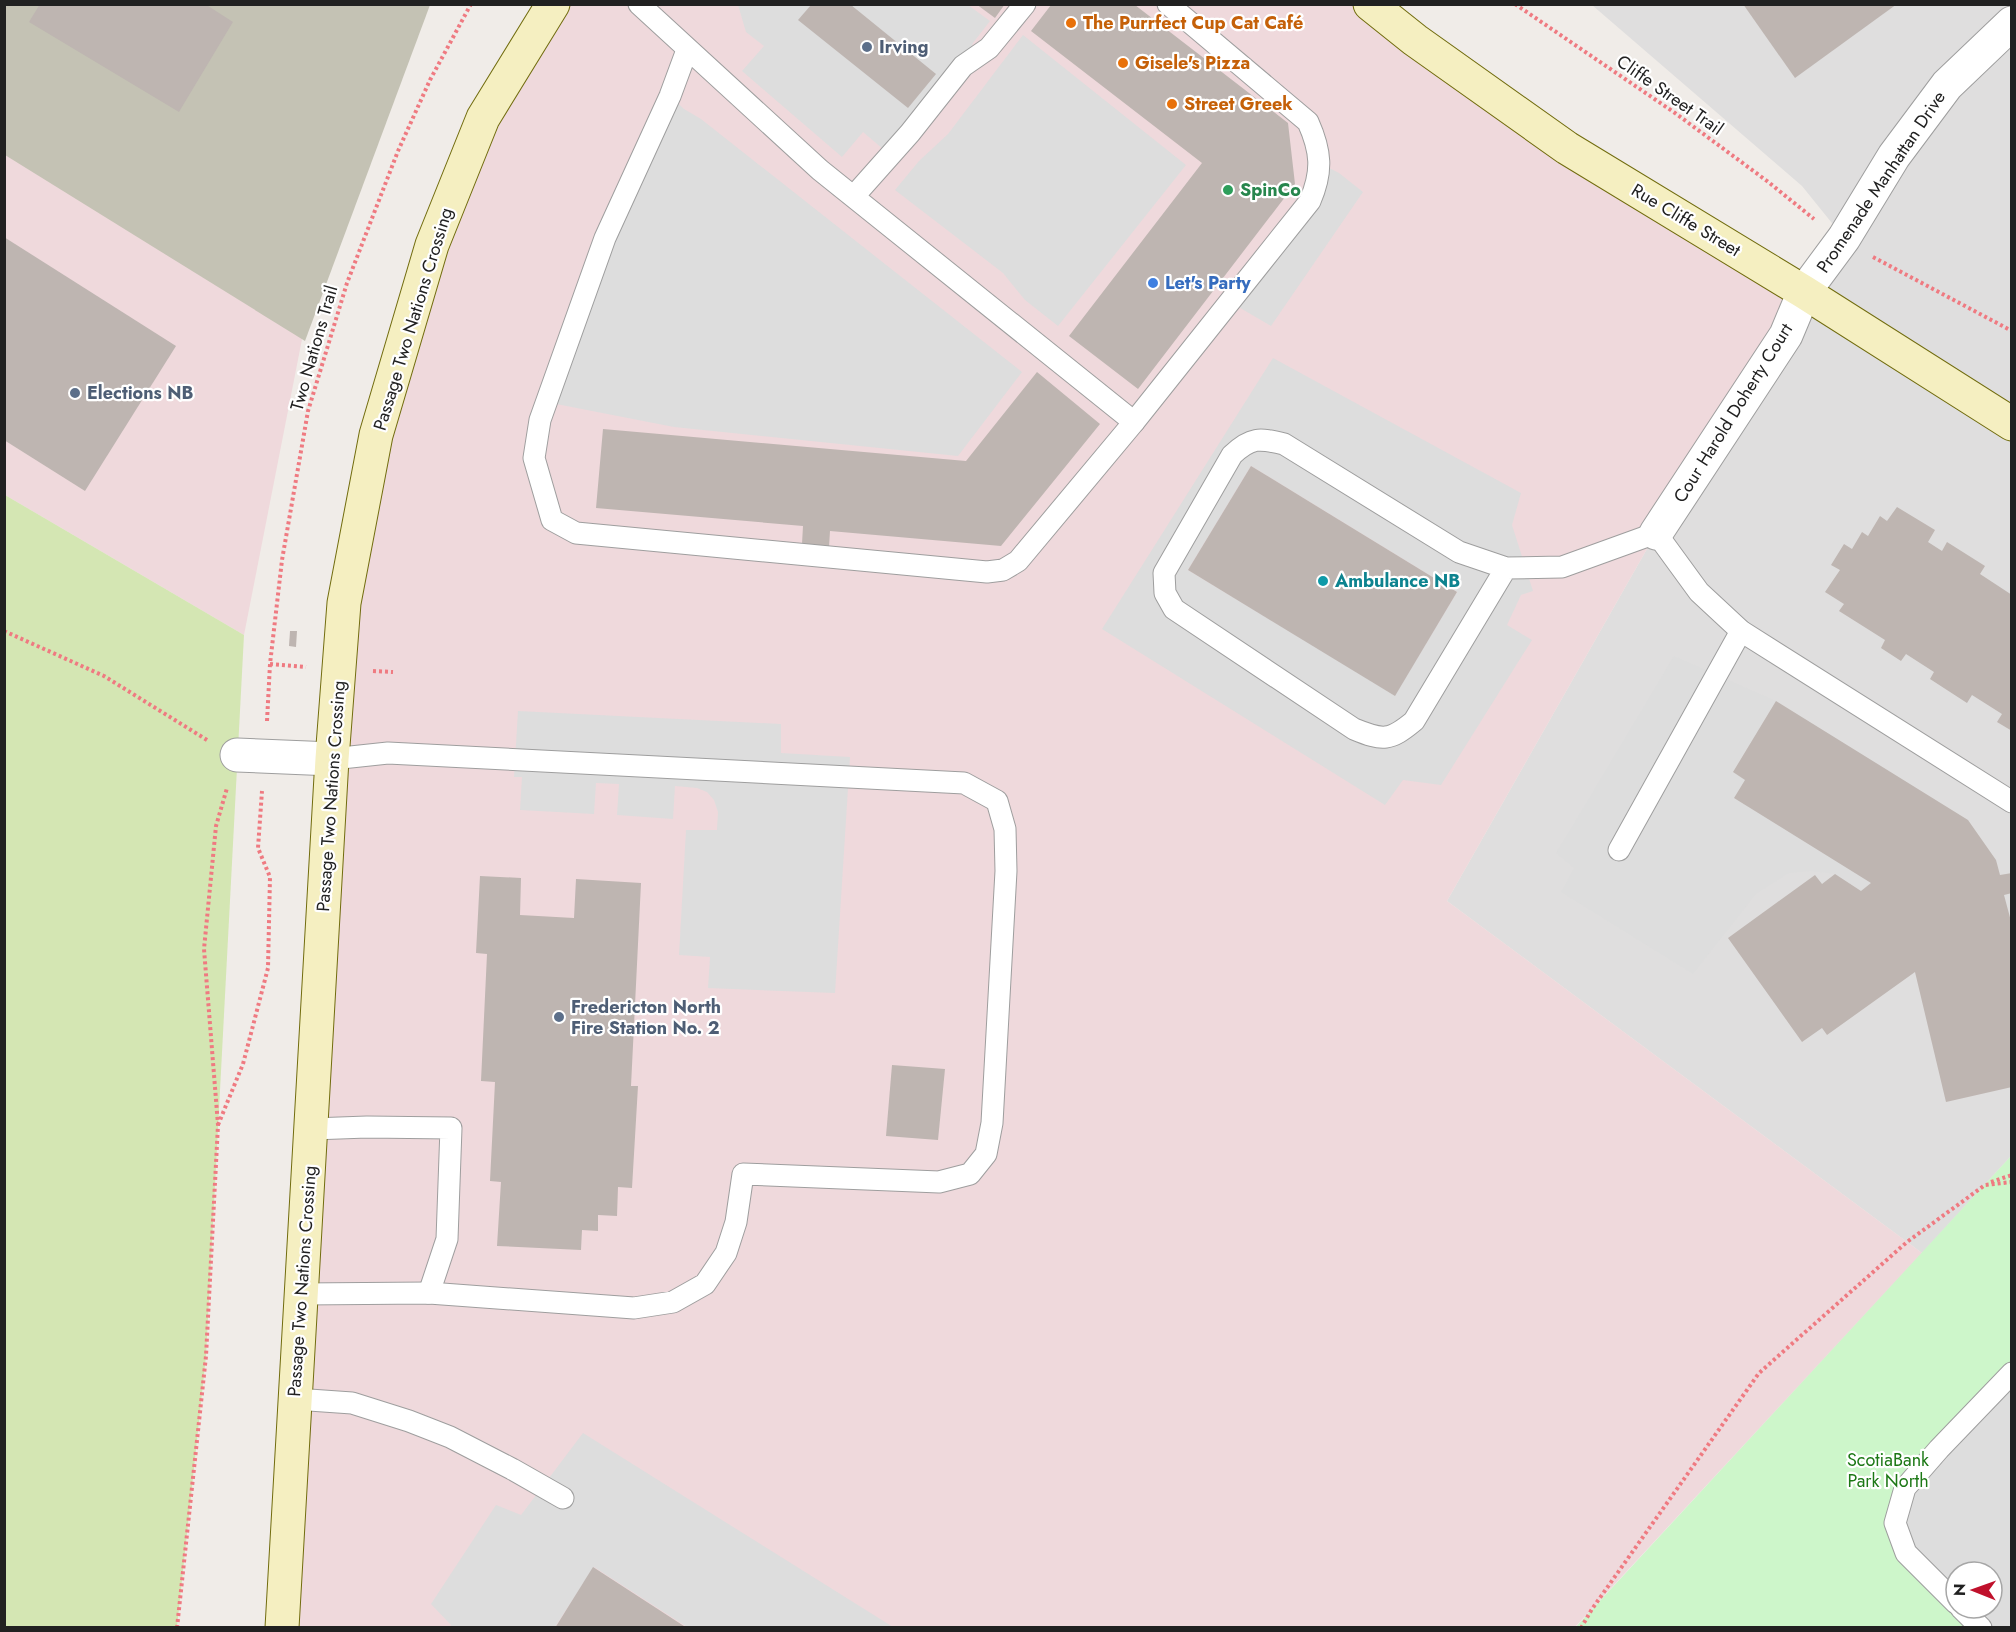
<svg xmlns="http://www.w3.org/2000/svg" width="2016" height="1632" font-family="Jost,sans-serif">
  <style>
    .residential { fill: #dfdede }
    .commercial { fill: #efd9dc }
    .construction { fill: #c4c2b4 }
    .grass { fill: #d4e6b3 }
    .park { fill: #cdf6ca; fill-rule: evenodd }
    .parking { fill: #ddd; fill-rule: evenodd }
    .building { fill: #beb5b1 }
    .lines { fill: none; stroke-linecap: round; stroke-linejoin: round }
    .lane-casing { stroke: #9e9e9e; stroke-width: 23 }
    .street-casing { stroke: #9e9e9e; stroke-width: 35 }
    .secondary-casing { stroke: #716c0e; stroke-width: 35 }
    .path { stroke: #ef7a81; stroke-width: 4; stroke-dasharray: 3 3; stroke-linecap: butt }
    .lane { stroke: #fff; stroke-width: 21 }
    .street { stroke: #fff; stroke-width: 33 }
    .secondary { stroke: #f5efc1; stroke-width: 33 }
    .food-dot { fill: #e8710a; stroke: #fff; stroke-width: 2 }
    .service-dot { fill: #5c6f8a; stroke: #fff; stroke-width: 2 }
    .leisure-dot { fill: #2e9e5b; stroke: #fff; stroke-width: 2 }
    .shop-dot { fill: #3f7fe0; stroke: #fff; stroke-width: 2 }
    .culture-dot { fill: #0f9aa8; stroke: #fff; stroke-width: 2 }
    .labels { text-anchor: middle; stroke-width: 4.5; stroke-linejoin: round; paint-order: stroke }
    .food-label { font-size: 18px; font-weight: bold; fill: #c56008; stroke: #fff; text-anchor: start }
    .service-label { font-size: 18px; font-weight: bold; fill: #4e5e75; stroke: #fff; text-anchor: start }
    .street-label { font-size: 18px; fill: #212121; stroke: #fff }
    .leisure-label { font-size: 18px; font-weight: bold; fill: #27864d; stroke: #fff; text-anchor: start }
    .shop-label { font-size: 18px; font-weight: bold; fill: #366cbe; stroke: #fff; text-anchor: start }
    .culture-label { font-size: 18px; font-weight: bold; fill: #0d838f; stroke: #fff; text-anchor: start }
    .park-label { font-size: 18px; fill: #1c7815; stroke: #fff }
  </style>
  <rect width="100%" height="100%" fill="#f0ece8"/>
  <path class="residential" d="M1592,5H2011V1156L1922,1253L1447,901L1656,533L1844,238L1802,186Z"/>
  <g class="commercial">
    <path d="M5,5L305,324L244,635L5,495Z"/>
    <path d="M553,5H1370L1804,292L1656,533L1447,901L1922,1253L1575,1627L282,1628L340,670L432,245Z"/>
  </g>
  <path class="construction" d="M4,5H430L305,341L5,155Z"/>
  <path class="grass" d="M5,495L244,635L206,1356L177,1627L5,1628Z"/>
  <path class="park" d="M2011,1156V1627L1575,1628ZM1956,1572H1992V1608H1956Z"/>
  <g class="parking">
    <path d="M738,5H968L990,21L973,43L963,66L890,155L863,132L842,157L742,71L764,46L746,32Z"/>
    <path d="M1023,35L1186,165L1058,326L1025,300L1003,273L895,190L919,161L948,134Z"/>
    <path d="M670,96L684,109L701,119L1022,372L958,456L674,427L546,402Z"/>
    <path d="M1319,163L1339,173L1363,192L1271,326L1230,302L1310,201Z"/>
    <path d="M1273,358L1521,493L1512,525L1533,591L1521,595L1507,625L1532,640L1441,785L1403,780L1385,805L1102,629ZM1251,466L1457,592L1395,695L1188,570Z"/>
    <path d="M1674,656L1776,701L1733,771L1745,780L1734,798L1871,883L1861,891L1835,874L1810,871L1789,873L1756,894L1693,974L1561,892L1574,868L1556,853Z"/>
    <path d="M518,711L781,724V753L850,757L835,993L708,988L710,957L679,955L686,830H717L718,812L714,800L707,792L697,788L675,786L673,819L617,815L619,784L596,783L594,814L520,810L522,777H514Z"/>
    <path d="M2011,1373V1627H1981L1961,1608H1992V1572H1956V1603L1906,1553L1905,1488Z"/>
    <path d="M583,1433L893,1627H687L594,1567L555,1627H450L451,1625L431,1604L496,1505L521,1515Z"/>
  </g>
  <g class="building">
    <path d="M40,4H205L233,22L179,112L29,22Z"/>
    <path d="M976,4H1005L995,18Z"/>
    <path d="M1743,4H1897L1795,78Z"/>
    <path d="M811,5H851L936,74L908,108L798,20Z"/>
    <path d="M1051,5H1135L1288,123L1295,184L1138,389L1069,336L1202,163L1031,31Z"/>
    <path d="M4,237L176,346L85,491L4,440Z"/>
    <path d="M1037,372L1100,424L1001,546L830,531L829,547L802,544L803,526L596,508L603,429L966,461Z"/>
    <path d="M1251,466L1457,592L1395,696L1188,570Z"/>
    <path d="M1897,507L1935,530L1928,542L1942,551L1947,542L1985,566L1980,574L2012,595V731L1997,722L2002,714L1972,695L1967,703L1930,679L1934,672L1906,654L1901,661L1881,648L1885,640L1839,611L1844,604L1825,592L1840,570L1831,565L1844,544L1852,549L1862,532L1868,536L1880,516L1887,521Z"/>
    <path d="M290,631H297L296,647L289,646Z"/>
    <path d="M1776,701L1968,820L1996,860L2000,875L2012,873V893L2004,895L2012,925V1087L1946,1102L1915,972L1827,1035L1822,1028L1802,1042L1728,938L1815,875L1822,884L1835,874L1861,891L1871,883L1734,798L1745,780L1733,772Z"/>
    <path d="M480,876L521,878L520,915L574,918L576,879L641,883L631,1086H638L632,1188L618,1187L617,1216L598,1215V1231L582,1230L581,1250L497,1246L501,1182L490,1181L495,1082L481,1081L487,954L476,953Z"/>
    <path d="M892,1065L945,1069L938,1140L886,1136Z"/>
    <path d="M593,1567L687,1628H555Z"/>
  </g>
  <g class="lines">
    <g class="lane-casing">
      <g id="lane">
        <path d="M639,4L820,170L1134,422"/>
        <path d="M687,50L670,96L605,238L540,420L534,458L552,520L576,533L987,572L1003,570L1018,561L1134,422L1310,201C1323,171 1321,151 1308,122L1168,4"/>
        <path d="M854,196L910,133L963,66L989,48L1025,4"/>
        <path d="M1506,568L1414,721C1390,741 1383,741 1354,729L1174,609L1165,593L1164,573L1232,455C1251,437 1259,438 1284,444L1459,552L1506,568L1562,567L1656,533L1699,592L1741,631L2012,802"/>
        <path d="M1619,850L1741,631"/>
        <path d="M312,1129L367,1127L451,1128L447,1239L429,1293"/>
        <path d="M301,1294L429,1293L634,1308L673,1302L705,1284L726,1253L736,1222L743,1174L939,1182L970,1174L986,1154L992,1123L1006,871L1005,829L997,801L964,783L388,753L332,759"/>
        <path d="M295,1399L352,1403L409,1421L450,1437L512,1469L563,1498"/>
        <path d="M1956,1603L1906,1553L1895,1523L1905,1488L1939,1449L2012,1373"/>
        <path d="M1961,1608L1981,1628"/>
      </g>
    </g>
    <g class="street-casing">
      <g id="street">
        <path d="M1656,533L1786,335L1804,292L1844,238L1894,156L1947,85L2012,23"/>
        <path d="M237,755L332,759"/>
      </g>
    </g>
    <g class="secondary-casing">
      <g id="secondary">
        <path d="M1370,4L1415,40L1567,148L1804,292L2012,424"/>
        <path d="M282,1628L332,759L344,603L376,435L432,245L483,118L553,4"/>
      </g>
    </g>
    <g class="path">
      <path d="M1515,4L1675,113L1767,181L1814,219"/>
      <path d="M1873,257L2012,331"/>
      <path d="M4,631L104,676L207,740"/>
      <path d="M270,664L306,667"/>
      <path d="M373,671L393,672"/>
      <path d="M267,721L270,664L282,560L308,411L347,283L398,151L430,80L471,4"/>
      <path d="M218,1125L243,1064L268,968L270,877L258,848L262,791"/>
      <path d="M1991,1182L2012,1175"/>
      <path d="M177,1628L206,1356L218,1125L204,949L216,826L227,788"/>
      <path d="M1581,1628L1592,1609L1759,1373L1907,1242L1985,1185L2012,1182"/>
    </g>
    <use href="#lane" class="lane"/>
    <use href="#street" class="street"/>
    <use href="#secondary" class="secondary"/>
  </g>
  <g class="food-dot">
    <circle cx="1071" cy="23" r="6"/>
    <circle cx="1123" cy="63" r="6"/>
    <circle cx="1172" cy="104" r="6"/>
  </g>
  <g class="service-dot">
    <circle cx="867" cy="47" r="6"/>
    <circle cx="75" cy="393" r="6"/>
    <circle cx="559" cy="1017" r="6"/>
  </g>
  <circle class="leisure-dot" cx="1228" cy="190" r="6"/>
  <circle class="shop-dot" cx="1153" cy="283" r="6"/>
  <circle class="culture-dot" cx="1323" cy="581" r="6"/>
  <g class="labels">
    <g class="food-label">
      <text x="1083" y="29">The Purrfect Cup Cat Café</text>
      <text x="1135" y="69">Gisele's Pizza</text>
      <text x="1184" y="110">Street Greek</text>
    </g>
    <g class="service-label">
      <text x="879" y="53">Irving</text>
      <text x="87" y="399">Elections NB</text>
      <text x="571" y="1013">Fredericton North<tspan x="571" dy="21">Fire Station No. 2</tspan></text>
    </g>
    <g class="street-label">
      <text transform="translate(1670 95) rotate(35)" y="6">Cliffe Street Trail</text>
      <text transform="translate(1881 182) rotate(-56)" y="6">Promenade Manhattan Drive</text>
      <text transform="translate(1686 220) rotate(31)" y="6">Rue Cliffe Street</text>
      <text transform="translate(413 319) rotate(-73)" y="6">Passage Two Nations Crossing</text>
      <text transform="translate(314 348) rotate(-74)" y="6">Two Nations Trail</text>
      <text transform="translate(1733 413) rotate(-58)" y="6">Cour Harold Doherty Court</text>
      <text transform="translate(331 796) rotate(-86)" y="6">Passage Two Nations Crossing</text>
      <text transform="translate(302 1281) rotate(-86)" y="6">Passage Two Nations Crossing</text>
    </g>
    <g class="leisure-label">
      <text x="1240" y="196">SpinCo</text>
    </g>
    <g class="shop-label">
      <text x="1165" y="289">Let's Party</text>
    </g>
    <g class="culture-label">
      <text x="1335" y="587">Ambulance NB</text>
    </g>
    <g class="park-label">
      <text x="1888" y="1466">ScotiaBank<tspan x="1888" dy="21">Park North</tspan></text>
    </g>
  </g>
  <rect width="2016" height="1632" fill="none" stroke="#212121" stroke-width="12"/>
  <g transform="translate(1974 1590) rotate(271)"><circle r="28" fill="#ffffff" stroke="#a6a6a6" stroke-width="1.5"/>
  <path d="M0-4.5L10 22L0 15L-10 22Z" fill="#c0112c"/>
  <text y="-9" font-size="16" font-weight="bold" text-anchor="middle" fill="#212121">N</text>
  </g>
</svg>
